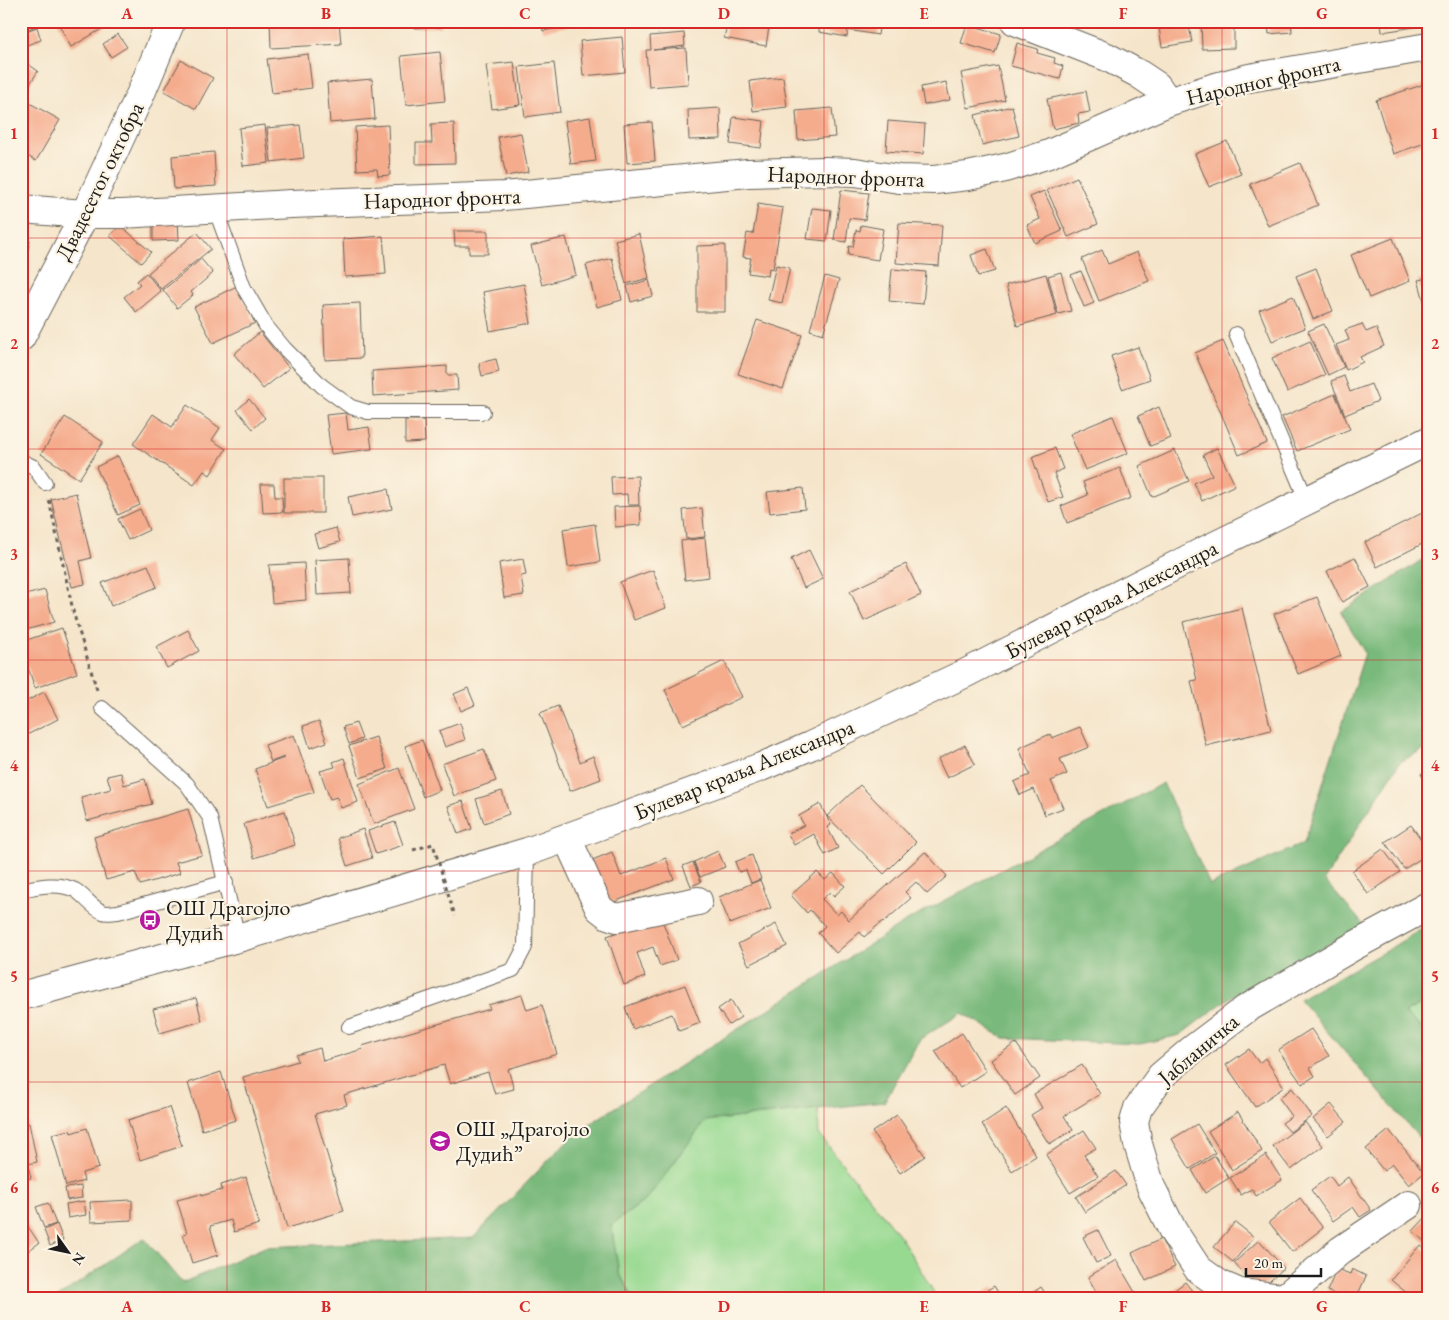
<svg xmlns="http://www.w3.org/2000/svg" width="1449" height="1320" font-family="'EB Garamond',serif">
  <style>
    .green { fill: #97d991; stroke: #5a7a56 }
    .forest { fill: #79b97b; stroke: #4a6a4c }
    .building { fill: #f5ac8d }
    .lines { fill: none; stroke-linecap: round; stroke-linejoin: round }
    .service-casing { stroke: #686259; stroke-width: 16 }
    .minor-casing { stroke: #686259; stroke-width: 30 }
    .secondary-casing { stroke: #686259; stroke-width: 30 }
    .path { stroke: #686259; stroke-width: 3; stroke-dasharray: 4 4; stroke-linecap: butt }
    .service { stroke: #fff; stroke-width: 14 }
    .minor { stroke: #fff; stroke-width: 28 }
    .secondary { stroke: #fff; stroke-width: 28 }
    .path-bridge { stroke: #686259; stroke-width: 3; stroke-dasharray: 4 4; stroke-linecap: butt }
    .grid { fill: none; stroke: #d62828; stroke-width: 1; stroke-opacity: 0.55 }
    .labels { text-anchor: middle; stroke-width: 4.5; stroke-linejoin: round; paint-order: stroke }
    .street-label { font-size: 22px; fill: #1c1c1c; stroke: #fcf5e5 }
    .poi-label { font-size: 22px; fill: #1c1c1c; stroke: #fcf5e5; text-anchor: start }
    .neatline { fill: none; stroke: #d62828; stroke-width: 2 }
    .grid-label { font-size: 16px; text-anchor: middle; font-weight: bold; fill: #d62828 }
  </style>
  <rect width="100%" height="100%" fill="#fcf5e5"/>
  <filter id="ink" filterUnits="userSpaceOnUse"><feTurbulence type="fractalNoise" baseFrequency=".02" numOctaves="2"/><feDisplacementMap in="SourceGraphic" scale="10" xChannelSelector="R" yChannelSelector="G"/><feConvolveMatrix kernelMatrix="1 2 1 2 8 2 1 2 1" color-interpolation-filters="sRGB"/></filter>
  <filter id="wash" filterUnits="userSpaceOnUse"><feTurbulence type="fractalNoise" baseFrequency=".0096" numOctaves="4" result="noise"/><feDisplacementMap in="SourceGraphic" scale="20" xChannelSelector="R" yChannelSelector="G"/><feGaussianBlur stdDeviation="1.12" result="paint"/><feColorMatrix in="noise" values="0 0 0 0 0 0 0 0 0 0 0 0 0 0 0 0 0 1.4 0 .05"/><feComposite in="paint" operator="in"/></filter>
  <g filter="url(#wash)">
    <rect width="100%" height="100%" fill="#f5e5ca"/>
    <g class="green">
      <path d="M1428,1000V1033L1404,1013Z"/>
      <path d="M818,1109L819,1134L901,1238L938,1299H634L619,1273L611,1225L647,1199L705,1121Z"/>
    </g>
    <g class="forest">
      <path d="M1428,556V747L1400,762L1324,880L1364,925L1249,988L1233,995L1180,1035L1140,1044L1004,1038L962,1013L920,1039L884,1102L705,1121L647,1199L611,1225L619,1273L634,1299H55L144,1238L182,1283L265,1247L473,1238L574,1134L905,922L1163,783L1210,885L1304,843L1365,653L1341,612Z"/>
      <path d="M1428,925V1000L1404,1013L1428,1033V1145L1421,1140L1299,999L1389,949Z"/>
    </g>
    <g id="blocks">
      <g class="building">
        <path d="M21,21H37L38,25L21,32Z"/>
        <path d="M57,21H111L112,23L71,47Z"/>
        <path d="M270,21H339L341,44L271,48Z"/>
        <path d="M414,21H441V27L414,28Z"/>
        <path d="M541,21H572L573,25L543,31Z"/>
        <path d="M728,21H770L766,46L724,38Z"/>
        <path d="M820,21H880L878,35L848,30L847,37L819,32Z"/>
        <path d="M1158,21H1188L1192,42L1162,47Z"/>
        <path d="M1201,21H1234V48L1202,49Z"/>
        <path d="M1243,21H1291L1292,32L1269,34L1268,23L1244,26Z"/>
        <path d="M1381,21H1422V26L1382,32Z"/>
        <path d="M967,24L1001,34L995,53L961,43Z"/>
        <path d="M37,27L41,40L21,47V33Z"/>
        <path d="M684,33L685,46L653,50L686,48L688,84L649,87L646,50H651L650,36Z"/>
        <path d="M118,34L127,47L111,57L103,44Z"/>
        <path d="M622,37L625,72L583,76L580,41Z"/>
        <path d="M1017,43L1038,49L1037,53L1055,58L1054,63L1063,66L1060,79L1011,66Z"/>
        <path d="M440,52L445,101L406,105L401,56Z"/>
        <path d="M308,54L312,88L272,93L267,59Z"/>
        <path d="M181,60L213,78L196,109L164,91Z"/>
        <path d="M25,62L38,71L28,87L21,82V68Z"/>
        <path d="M514,62L520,105L492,109L486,65Z"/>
        <path d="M554,63L560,112L525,117L519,67Z"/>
        <path d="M998,66L1005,100L968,108L961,73Z"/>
        <path d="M783,77L787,107L753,111L750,81Z"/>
        <path d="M372,79L375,119L330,123L327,83Z"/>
        <path d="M946,82L950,100L924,105L921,87Z"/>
        <path d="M1428,83V142L1393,154L1376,100Z"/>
        <path d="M1086,91L1090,112L1078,114L1079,123L1053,129L1047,99Z"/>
        <path d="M26,101L60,120L36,161L21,152V109Z"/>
        <path d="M1012,106L1019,136L982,145L975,115Z"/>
        <path d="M720,108L721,139L689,140L688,110Z"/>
        <path d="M832,108L835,137L798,140L796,111Z"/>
        <path d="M590,117L596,161L571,164L565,121Z"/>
        <path d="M733,117L764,121L761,148L730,144Z"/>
        <path d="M888,121L925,124L923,154L886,151Z"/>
        <path d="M652,122L655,161L627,163L624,124Z"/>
        <path d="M454,123L455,163L416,164V143H432L431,124Z"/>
        <path d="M265,125L269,163L243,166L239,128Z"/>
        <path d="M300,125L304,158L271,162L267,128Z"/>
        <path d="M388,125L390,175L378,176L377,169L357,170L355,127Z"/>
        <path d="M521,133L528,172L506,176L498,137Z"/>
        <path d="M1227,141L1241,174L1209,187L1195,154Z"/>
        <path d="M214,152L216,186L174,189L172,156Z"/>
        <path d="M1300,163L1318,205L1268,226L1250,184Z"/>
        <path d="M1077,177L1098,224L1068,237L1047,190Z"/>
        <path d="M841,190L869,193L865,220L849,218L846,242L834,240Z"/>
        <path d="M1044,191L1062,231L1035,243L1027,225L1040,219L1030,197Z"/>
        <path d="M758,204L783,208L773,269L769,268L768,276L748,273L751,258L743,257L747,233L753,234Z"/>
        <path d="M812,208L831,210L827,241L807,239Z"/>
        <path d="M178,219L179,240L153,241V221Z"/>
        <path d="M899,223L942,225L939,266L896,263Z"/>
        <path d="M120,225L151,252L141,263L110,236Z"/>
        <path d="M861,225L883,229L878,260L848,255L849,246L853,247L856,230L860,231Z"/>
        <path d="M454,231H488V254H469V246H455Z"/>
        <path d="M197,232L211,249L161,289L148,273Z"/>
        <path d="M639,234L649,278L626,284L615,240Z"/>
        <path d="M383,236L386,274L345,277L343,239Z"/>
        <path d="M566,237L576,275L542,285L531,246Z"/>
        <path d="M1393,238L1410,281L1369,298L1351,255Z"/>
        <path d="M21,239L30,241L22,274H21Z"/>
        <path d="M725,245V312H697V246Z"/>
        <path d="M987,249L995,271L978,276L971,255Z"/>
        <path d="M1102,250L1108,264L1137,252L1149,281L1099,301L1082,259Z"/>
        <path d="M612,258L622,300L597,307L586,265Z"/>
        <path d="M201,259L213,273L191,292L193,295L177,308L163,290Z"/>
        <path d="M776,265L790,268L782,303L768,300Z"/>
        <path d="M1316,268L1333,311L1313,319L1296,276Z"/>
        <path d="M892,269L926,272L923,304L889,301Z"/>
        <path d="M1081,271L1094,303L1084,307L1071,275Z"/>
        <path d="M1061,272L1071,311L1058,314L1048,276Z"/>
        <path d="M146,273L161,291L136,312L124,297L140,284L137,281Z"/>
        <path d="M1046,274L1057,315L1017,326L1006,285Z"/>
        <path d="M825,276L839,280L823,334L810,330Z"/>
        <path d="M1428,278V311H1427L1418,280Z"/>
        <path d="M649,280L653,296L631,302L627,286Z"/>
        <path d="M524,284L531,323L490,331L483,292Z"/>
        <path d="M237,286L255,323L213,343L194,307Z"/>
        <path d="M1293,296L1305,328L1272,341L1259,310Z"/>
        <path d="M360,303L362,358L325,360L323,305Z"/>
        <path d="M757,320L802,335L783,389L738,374Z"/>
        <path d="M1324,324L1344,367L1328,375L1308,331Z"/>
        <path d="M1362,324L1366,332L1376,328L1384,346L1360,357L1363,362L1346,370L1336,345L1349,340L1345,330Z"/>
        <path d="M260,332L289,368L263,389L234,354Z"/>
        <path d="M1223,341L1267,443L1239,455L1195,353Z"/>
        <path d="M1310,341L1325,375L1287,392L1272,358Z"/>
        <path d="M1138,347L1150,379L1122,389L1111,356Z"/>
        <path d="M496,359L499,372L482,376L479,363Z"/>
        <path d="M447,366V375H457L458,390L373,396L372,371Z"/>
        <path d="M1344,376L1350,392L1371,384L1378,401L1345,415L1331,381Z"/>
        <path d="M1335,394L1350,429L1297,451L1282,417Z"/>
        <path d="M249,399L265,418L253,429L237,410Z"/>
        <path d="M187,405L220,428L212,440L226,449L210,475L204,471L194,485L133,444L153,414L172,427Z"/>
        <path d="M1159,407L1171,438L1150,446L1138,416Z"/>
        <path d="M346,413L348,430L369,427L372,449L331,454L326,415Z"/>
        <path d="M1113,416L1128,453L1085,470L1070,434Z"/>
        <path d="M65,417L103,442L79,479L41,454Z"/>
        <path d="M405,420H424L425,442L405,443Z"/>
        <path d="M1055,448L1063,469L1054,473L1063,497L1048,502L1032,457Z"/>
        <path d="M1217,448L1235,485L1202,501L1194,483L1212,475L1203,455Z"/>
        <path d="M1175,450L1189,481L1152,497L1139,466Z"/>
        <path d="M118,456L140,505L118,515L96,467Z"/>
        <path d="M1120,468L1131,498L1067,523L1061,506L1088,495L1083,482Z"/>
        <path d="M638,476L639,505H628L627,494L612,495L611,477Z"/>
        <rect x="284" y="478" width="39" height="35"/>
        <path d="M261,484H274L275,497H282L283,512L263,513Z"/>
        <path d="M803,488L805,509L770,513L767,492Z"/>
        <path d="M388,489L392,509L352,517L348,497Z"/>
        <path d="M76,493L91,558L80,561L85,584L72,587L51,499Z"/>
        <path d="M638,506H640L641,525L615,527L614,507Z"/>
        <path d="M702,508L705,537L686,539L683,510Z"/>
        <path d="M140,509L149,530L128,540L118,519Z"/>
        <path d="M1428,510V541L1377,567L1365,542Z"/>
        <path d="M595,524L600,562L568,567L563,529Z"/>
        <path d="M336,528L340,542L318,548L314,534Z"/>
        <path d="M705,538L709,577L685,580L681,541Z"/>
        <path d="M809,550L823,579L804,588L791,559Z"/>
        <path d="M1355,557L1370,587L1342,602L1327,571Z"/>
        <path d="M349,558L351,593L317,595L315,560Z"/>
        <path d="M523,559L526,575L521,576L524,595L504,598L499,563Z"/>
        <path d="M304,563L306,600L272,603L269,565Z"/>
        <path d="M906,564L921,595L864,621L850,591Z"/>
        <path d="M148,565L157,587L111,606L102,583Z"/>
        <path d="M653,570L666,608L634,620L620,582Z"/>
        <path d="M45,590L54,622L26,630L21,612V596Z"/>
        <path d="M1317,597L1341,656L1298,674L1274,614Z"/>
        <path d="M1242,608L1271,730L1206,746L1191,681L1197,680L1183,622Z"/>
        <path d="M62,628L77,673L35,688L21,647V642Z"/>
        <path d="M188,630L199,651L167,668L156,647Z"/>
        <path d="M724,661L742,697L683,725L665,690Z"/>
        <path d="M468,688L475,705L461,711L454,694Z"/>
        <path d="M44,692L58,719L21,738V704Z"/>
        <path d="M558,706L580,762L593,756L601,779L570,791L540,713Z"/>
        <path d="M319,721L327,742L310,748L303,726Z"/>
        <path d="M356,723L362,739L349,744L343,727Z"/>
        <path d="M460,723L465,740L445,747L439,731Z"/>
        <path d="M1080,727L1089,747L1060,759L1067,774L1051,781L1063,808L1045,815L1034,789L1020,795L1014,782L1030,775L1019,748L1050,734L1052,738Z"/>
        <path d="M294,735L314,792L268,806L255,769L284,758V757L271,762L265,745Z"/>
        <path d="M376,737L387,769L360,778L349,746Z"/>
        <path d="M422,740L440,790L423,797L405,746Z"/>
        <path d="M965,745L975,764L947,778L938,759Z"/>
        <path d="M484,749L496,781L454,796L442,764Z"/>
        <path d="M344,758L358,802L341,808L337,797L330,799L320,771L335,767L333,762Z"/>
        <path d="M399,768L414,809L374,824L359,784Z"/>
        <path d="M1428,771V786L1421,774Z"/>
        <path d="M121,773L124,785L145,779L152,804L87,821L81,797L111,789L107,776Z"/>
        <path d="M860,785L916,842L884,874L827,816Z"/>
        <path d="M502,791L509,814L484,823L476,799Z"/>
        <path d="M463,801L472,829L458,834L448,806Z"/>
        <path d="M820,804L831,825L827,827L838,848L825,855L814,834L794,845L788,834L804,825L799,816Z"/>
        <path d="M188,809L202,855L176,862L180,873L140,885L135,872L106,880L94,837Z"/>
        <path d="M285,811L295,845L254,858L244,824Z"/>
        <path d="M395,822L403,845L376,854L368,831Z"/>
        <path d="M1411,825L1428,849V854L1404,869L1385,842Z"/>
        <path d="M363,829L372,858L347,866L338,838Z"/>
        <path d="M1383,849L1400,872L1368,894L1352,871Z"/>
        <path d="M718,851L725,867L700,877L694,862Z"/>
        <path d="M612,852L621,876L666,858L674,879L606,905L590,861Z"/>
        <path d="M925,852L947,876L927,894L916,882L905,892L911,898L884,922L883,921L864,937L860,932L836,953L818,933L825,926L810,910L807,913L791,895L817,872L825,880L833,873L845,886L834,896L830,892L822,899L837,915L841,911L849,920Z"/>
        <path d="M752,855L761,879L751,883L746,870L739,872L735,862Z"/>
        <path d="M693,862L701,882L691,886L683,866Z"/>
        <path d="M760,880L771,908L730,924L719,897Z"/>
        <path d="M661,917L677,960L660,966L653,947L637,953L645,977L624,985L607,936Z"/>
        <path d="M776,924L787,946L749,965L738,944Z"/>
        <path d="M685,985L700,1023L679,1031L672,1014L633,1029L625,1007Z"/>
        <path d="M522,995L527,1010L542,1005L557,1054L508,1069L514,1089L495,1094L488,1072L450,1084L444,1065L344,1095L347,1105L315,1114L344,1211L287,1228L243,1077L298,1061L296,1055L320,1048L323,1061L363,1049L362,1046L490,1009L488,1005Z"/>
        <path d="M196,998L202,1021L160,1033L153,1009Z"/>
        <path d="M731,1000L741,1017L729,1025L718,1009Z"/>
        <path d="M1311,1029L1329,1056L1310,1068L1315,1076L1302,1084L1278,1050Z"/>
        <path d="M962,1033L986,1071L960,1088L935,1051Z"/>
        <path d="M1016,1043L1040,1078L1015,1095L991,1060Z"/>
        <path d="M1249,1049L1259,1063L1265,1058L1284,1087L1255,1107L1226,1065Z"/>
        <path d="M1082,1065L1100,1094L1064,1116L1073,1130L1049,1144L1031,1115L1042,1108L1034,1094Z"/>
        <path d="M221,1072L236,1120L202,1130L188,1083Z"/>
        <path d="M1292,1088L1312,1116L1290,1132L1282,1123L1292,1116L1279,1098Z"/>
        <path d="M1331,1104L1346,1122L1328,1136L1313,1119Z"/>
        <path d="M169,1107L182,1146L140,1160L128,1120Z"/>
        <path d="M1006,1108L1036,1156L1012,1171L982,1124Z"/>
        <path d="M1238,1112L1262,1151L1232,1170L1208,1131Z"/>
        <path d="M897,1115L925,1156L900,1173L872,1132Z"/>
        <path d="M1305,1122L1323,1146L1291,1170L1273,1146Z"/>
        <path d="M29,1123L37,1162L28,1164L31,1178L21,1180V1125Z"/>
        <path d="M1197,1124L1215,1153L1190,1169L1172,1139Z"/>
        <path d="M87,1128L99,1168L82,1173L84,1181L66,1186L52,1134L70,1130L71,1133Z"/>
        <path d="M1084,1130L1096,1148L1084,1155L1098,1176L1070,1193L1046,1155Z"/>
        <path d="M1389,1130L1424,1173L1409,1185L1392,1164L1384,1171L1366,1149Z"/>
        <path d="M1266,1155L1282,1180L1256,1196L1252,1189L1241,1195L1230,1178Z"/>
        <path d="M1215,1156L1229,1178L1205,1193L1192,1170Z"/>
        <path d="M1116,1171L1126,1185L1085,1212L1076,1197Z"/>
        <path d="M1330,1176L1337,1186L1348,1177L1371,1210L1360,1217L1353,1207L1333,1221L1311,1190Z"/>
        <path d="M246,1177L259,1224L234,1232L231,1220L210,1226L218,1255L192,1263L183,1234L187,1233L177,1200L201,1194V1196L222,1190L221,1185Z"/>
        <path d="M81,1186L82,1198L67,1200L65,1188Z"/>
        <path d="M1300,1198L1323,1228L1292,1252L1269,1222Z"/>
        <path d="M132,1200V1220L91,1222L90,1202Z"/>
        <path d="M84,1201L86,1215L68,1218L66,1204Z"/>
        <path d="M48,1203L56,1224L44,1228L36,1207Z"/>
        <path d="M1428,1215V1245L1413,1231Z"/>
        <path d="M21,1216L39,1243L28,1251L21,1241Z"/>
        <path d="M1235,1222L1254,1237L1233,1262L1214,1247Z"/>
        <path d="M57,1224L63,1240L50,1246L44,1230Z"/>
        <path d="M1098,1230L1111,1256L1096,1263L1083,1237Z"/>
        <path d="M1161,1239L1175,1267L1146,1281L1132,1253Z"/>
        <path d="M1259,1240L1284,1268L1259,1291L1234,1263Z"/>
        <path d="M1420,1245L1428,1252V1299H1414L1391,1280Z"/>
        <path d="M1116,1260L1136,1294L1129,1299H1100L1088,1277Z"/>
        <path d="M1337,1269L1350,1274L1352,1269L1366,1276L1356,1299H1346L1327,1291Z"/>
        <path d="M1185,1282L1197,1297L1203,1293L1208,1299H1176L1171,1293Z"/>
        <path d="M994,1286L1002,1299H972Z"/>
        <path d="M1041,1287L1049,1299H1024Z"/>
      </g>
    </g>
  </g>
  <g filter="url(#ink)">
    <use href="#blocks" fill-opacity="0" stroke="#686259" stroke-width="1"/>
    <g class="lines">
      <g class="service-casing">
        <g id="service">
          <path d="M215,208L244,288L266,326L285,349L322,386L351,407L368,412H483"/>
          <path d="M1236,334L1307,501"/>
          <path d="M21,461L34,467L45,483"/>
          <path d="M102,708L187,784L210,818L238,938"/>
          <path d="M21,890C39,886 58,882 75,890C85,896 92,908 103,912C107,914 113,912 118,912L226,882"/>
          <path d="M349,1027L513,970L525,947L527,852"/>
        </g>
      </g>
      <g class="minor-casing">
        <g id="minor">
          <path d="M1015,21L1107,57L1139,74L1157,86L1168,102"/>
          <path d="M21,209L85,214H122L291,204L504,196L748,173L825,171L855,172L899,179L934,180L968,176L1005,168L1049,154L1168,102L1212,88L1249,78L1428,47"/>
          <path d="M21,337L85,214L141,93L171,21"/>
          <path d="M567,838L599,908L608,915L617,918L698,901"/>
          <path d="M1284,1298L1341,1250L1408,1205"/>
          <path d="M1292,1299L1240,1293L1219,1284L1198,1269L1173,1231L1151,1187L1138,1144L1134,1122L1138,1108L1161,1076L1193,1049L1246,1009L1354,946L1428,906"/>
        </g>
      </g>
      <g class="secondary-casing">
        <path id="secondary" d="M21,996L143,963L238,938L527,852L761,767L810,746L966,673L1198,554L1428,441"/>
      </g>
      <path class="path" d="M49,500L74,615L97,690"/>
      <use href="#service" class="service"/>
      <use href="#minor" class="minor"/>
      <use href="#secondary" class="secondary"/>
      <path class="path-bridge" d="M413,850L433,844L455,916"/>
    </g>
  </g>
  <path class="grid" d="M227,21V1299M426,21V1299M625,21V1299M824,21V1299M1023,21V1299M1222,21V1299M21,238H1428M21,449H1428M21,660H1428M21,871H1428M21,1082H1428"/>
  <defs>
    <g id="bus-disc" transform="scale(1.125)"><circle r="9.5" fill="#b5179e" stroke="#fcf5e5"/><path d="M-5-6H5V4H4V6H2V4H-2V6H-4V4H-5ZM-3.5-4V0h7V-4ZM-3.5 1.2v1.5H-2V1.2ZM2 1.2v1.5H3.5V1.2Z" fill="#fff"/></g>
    <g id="school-disc" transform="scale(1.125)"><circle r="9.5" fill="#b5179e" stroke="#fcf5e5"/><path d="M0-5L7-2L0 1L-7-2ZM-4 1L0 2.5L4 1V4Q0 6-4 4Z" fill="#fff"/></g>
  </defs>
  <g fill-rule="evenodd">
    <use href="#bus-disc" x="150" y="920"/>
    <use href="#school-disc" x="440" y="1141"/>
  </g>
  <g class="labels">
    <g class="street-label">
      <text transform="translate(1263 80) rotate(-13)" y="8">Народног фронта</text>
      <text transform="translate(846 176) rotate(2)" y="8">Народног фронта</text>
      <text transform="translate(99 181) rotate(-64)" y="8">Двадесетог октобра</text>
      <text transform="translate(442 198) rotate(-2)" y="8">Народног фронта</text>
      <text transform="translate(1111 599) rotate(-27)" y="8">Булевар краља Александра</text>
      <text transform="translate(744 769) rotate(-22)" y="8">Булевар краља Александра</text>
      <text transform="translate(1198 1049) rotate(-40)" y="8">Јабланичка</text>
    </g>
    <g class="poi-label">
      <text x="166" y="915">ОШ Драгојло<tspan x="166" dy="25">Дудић</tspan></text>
      <text x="456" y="1136">ОШ „Драгојло<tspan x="456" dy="25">Дудић”</tspan></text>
    </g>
  </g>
  <rect width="1449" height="1320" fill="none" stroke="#fcf5e5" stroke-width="55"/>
  <g transform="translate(68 1252) rotate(123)" stroke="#fcf5e5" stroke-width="4" paint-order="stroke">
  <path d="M0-4L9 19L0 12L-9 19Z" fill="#1c1c1c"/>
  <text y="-8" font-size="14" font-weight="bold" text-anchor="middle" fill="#1c1c1c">N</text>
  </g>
  <path d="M1246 1268v8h75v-8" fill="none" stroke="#1c1c1c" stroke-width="2.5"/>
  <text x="1254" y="1268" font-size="15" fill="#1c1c1c" stroke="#fcf5e5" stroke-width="4" paint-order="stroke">20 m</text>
  <rect x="28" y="28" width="1394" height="1264" class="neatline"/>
  <g class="grid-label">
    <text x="127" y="19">A</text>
    <text x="326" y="19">B</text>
    <text x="525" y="19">C</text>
    <text x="724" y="19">D</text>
    <text x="924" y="19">E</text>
    <text x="1123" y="19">F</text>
    <text x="1322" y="19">G</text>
    <text x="14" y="139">1</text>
    <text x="1435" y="139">1</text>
    <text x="14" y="349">2</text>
    <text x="1435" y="349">2</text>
    <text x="14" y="560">3</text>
    <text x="1435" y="560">3</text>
    <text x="14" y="771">4</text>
    <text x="1435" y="771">4</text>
    <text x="14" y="982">5</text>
    <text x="1435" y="982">5</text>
    <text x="14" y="1193">6</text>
    <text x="1435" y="1193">6</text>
    <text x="127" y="1312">A</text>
    <text x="326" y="1312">B</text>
    <text x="525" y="1312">C</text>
    <text x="724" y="1312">D</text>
    <text x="924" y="1312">E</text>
    <text x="1123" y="1312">F</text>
    <text x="1322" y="1312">G</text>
  </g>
</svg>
